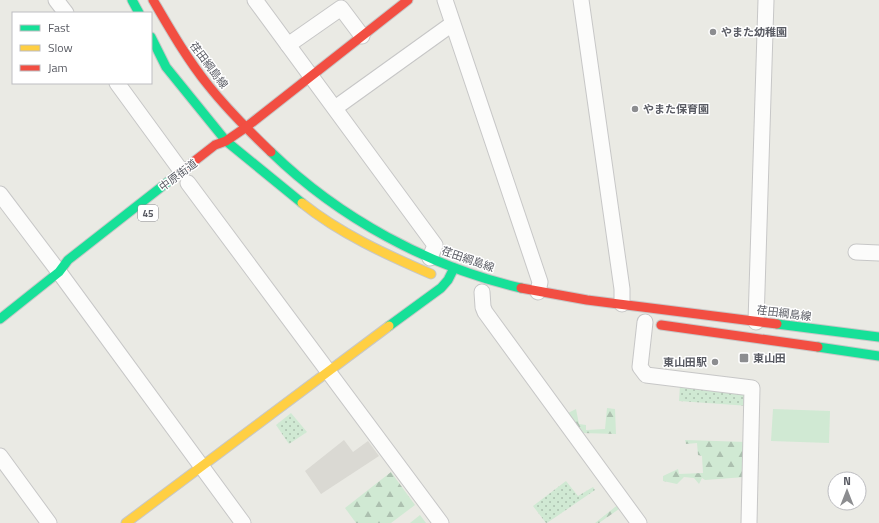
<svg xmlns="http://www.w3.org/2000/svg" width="879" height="523" font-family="'Titillium Web','Noto Sans JP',sans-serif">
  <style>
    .industrial { fill: #dad9d3 }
    .grass { fill: url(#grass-dots) }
    .forest { fill: url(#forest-firs) }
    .garden { fill: #d0e9d3 }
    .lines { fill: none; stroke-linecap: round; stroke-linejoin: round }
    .street-casing { stroke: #c7c7c7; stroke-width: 17 }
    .fast-casing { stroke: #c7c7c7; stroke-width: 11 }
    .slow-casing { stroke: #c7c7c7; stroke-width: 11 }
    .jam-casing { stroke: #c7c7c7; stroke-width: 11 }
    .street { stroke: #fcfcfb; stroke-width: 15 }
    .fast { stroke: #16e098; stroke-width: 9 }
    .slow { stroke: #ffcf43; stroke-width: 9 }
    .jam { stroke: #f24e42; stroke-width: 9 }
    .poi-dot { fill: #8c8d90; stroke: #fff; stroke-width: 1.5 }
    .labels { text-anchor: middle; stroke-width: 3; stroke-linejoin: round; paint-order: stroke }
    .shield { fill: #fff; stroke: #8b8c92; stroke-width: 1 }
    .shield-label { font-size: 10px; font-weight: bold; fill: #595b63 }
    .poi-label { font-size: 11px; font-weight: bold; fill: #595b63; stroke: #fff; text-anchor: start }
    .street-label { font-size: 11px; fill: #595b63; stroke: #fff }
  </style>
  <defs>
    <pattern id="grass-dots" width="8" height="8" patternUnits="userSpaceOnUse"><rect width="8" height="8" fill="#d0e9d3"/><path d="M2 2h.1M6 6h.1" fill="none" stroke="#acc0af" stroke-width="1.8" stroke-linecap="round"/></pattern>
    <pattern id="forest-firs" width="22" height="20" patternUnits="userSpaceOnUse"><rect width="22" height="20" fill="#d0e9d3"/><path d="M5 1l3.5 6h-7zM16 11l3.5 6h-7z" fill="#acc0af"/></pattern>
  </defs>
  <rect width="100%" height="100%" fill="#eaeae4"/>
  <path class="industrial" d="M344,440L353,452L368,441L379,456L321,494L305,471Z"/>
  <g class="grass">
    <path d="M680,385L747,393L749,406L679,401Z"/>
    <path d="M291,413L307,432L289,444L276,425Z"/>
    <path d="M566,481L578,496L593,487L595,490L547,523H546L533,506Z"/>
  </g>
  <g class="forest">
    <path d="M607,408L615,409L616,434L582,433L566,414L576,409L579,424L586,425V430L605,429Z"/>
    <path d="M685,440L747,442L745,477L705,480L702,478L699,484L694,478L684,477L677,484L663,481V476L678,469L679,474L703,473L702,456L698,455L697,443L686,444Z"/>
    <path d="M391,472L415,505L391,523H356L345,508Z"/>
    <path d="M620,503L630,523L619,509L599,523H595Z"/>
  </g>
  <g class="garden">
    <path d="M773,409L830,411L829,443L771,441Z"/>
    <path d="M420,515L426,523H410Z"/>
  </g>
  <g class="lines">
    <g class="street-casing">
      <g id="street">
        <path d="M56,0L66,13"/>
        <path d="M255,0L435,245L430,258"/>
        <path d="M445,0L540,282L538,292"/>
        <path d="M581,0L622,289V304"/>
        <path d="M288,45L341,8L362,36"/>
        <path d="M117,83L182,172"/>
        <path d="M335,108L452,24"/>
        <path d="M188,183L441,523"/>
        <path d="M0,194L59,272L243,523"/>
        <path d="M856,252L879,253"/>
        <path d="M482,292L483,307L485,312L639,523"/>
        <path d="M645,322L640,367L646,375L752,388L749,523"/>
        <path d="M756,322L766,0"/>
        <path d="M0,456L49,523"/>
      </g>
    </g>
    <g class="fast-casing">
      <g id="fast">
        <path d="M132,0L139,13"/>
        <path d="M151,37L166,67L226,141L302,203"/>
        <path d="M271,152C339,218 429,267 521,288"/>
        <path d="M0,319L59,272L68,260L174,177"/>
        <path d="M777,324L879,337"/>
        <path d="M389,326L441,288L448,280L454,268"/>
        <path d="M818,347L879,356"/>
      </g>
    </g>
    <g class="slow-casing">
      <g id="slow">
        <path d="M302,203C339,233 387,255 431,274"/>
        <path d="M126,523L389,326"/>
      </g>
    </g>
    <g class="jam-casing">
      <g id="jam">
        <path d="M153,0C170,29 187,59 208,85C227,109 249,131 271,152"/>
        <path d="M174,177L215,145L226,141L245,128L408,0"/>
        <path d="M521,288L587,300L777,324"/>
        <path d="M661,325L818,347"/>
      </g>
    </g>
    <use href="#street" class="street"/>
    <use href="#fast" class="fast"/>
    <use href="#slow" class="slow"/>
    <use href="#jam" class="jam"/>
  </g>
  <g class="poi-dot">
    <circle cx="713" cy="32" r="4"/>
    <circle cx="635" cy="109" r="4"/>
    <rect x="739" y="353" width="10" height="10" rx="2"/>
    <circle cx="715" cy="362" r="4"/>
  </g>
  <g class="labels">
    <rect class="shield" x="138" y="205" width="20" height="16" rx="3"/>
    <g class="shield-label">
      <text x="148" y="217">45</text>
    </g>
    <g class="poi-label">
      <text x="721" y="36">やまた幼稚園</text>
      <text x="643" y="113">やまた保育園</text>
      <text x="753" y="362">東山田</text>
      <text x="707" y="366" text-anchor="end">東山田駅</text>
    </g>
    <g class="street-label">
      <text transform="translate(209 65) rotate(53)" y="4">荏田綱島線</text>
      <text transform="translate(178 175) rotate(-37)" y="4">中原街道</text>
      <text transform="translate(468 259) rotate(19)" y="4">荏田綱島線</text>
      <text transform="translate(784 313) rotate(7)" y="4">荏田綱島線</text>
    </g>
  </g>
  <rect x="12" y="12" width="140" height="72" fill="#ffffff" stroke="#bdbdc1"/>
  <rect x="20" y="25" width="20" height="6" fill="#16e098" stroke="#bdbdc1"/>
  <text x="48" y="32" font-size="12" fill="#595b63">Fast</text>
  <rect x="20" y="45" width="20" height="6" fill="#ffcf43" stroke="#bdbdc1"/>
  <text x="48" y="52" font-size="12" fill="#595b63">Slow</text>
  <rect x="20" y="65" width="20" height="6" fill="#f24e42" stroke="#bdbdc1"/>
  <text x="48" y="72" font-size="12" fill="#595b63">Jam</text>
  <g transform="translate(847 491)"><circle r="19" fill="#ffffff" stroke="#bdbdc1"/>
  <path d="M0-3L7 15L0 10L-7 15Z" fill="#8c8d90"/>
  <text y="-6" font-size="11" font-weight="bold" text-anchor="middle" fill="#595b63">N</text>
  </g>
</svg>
